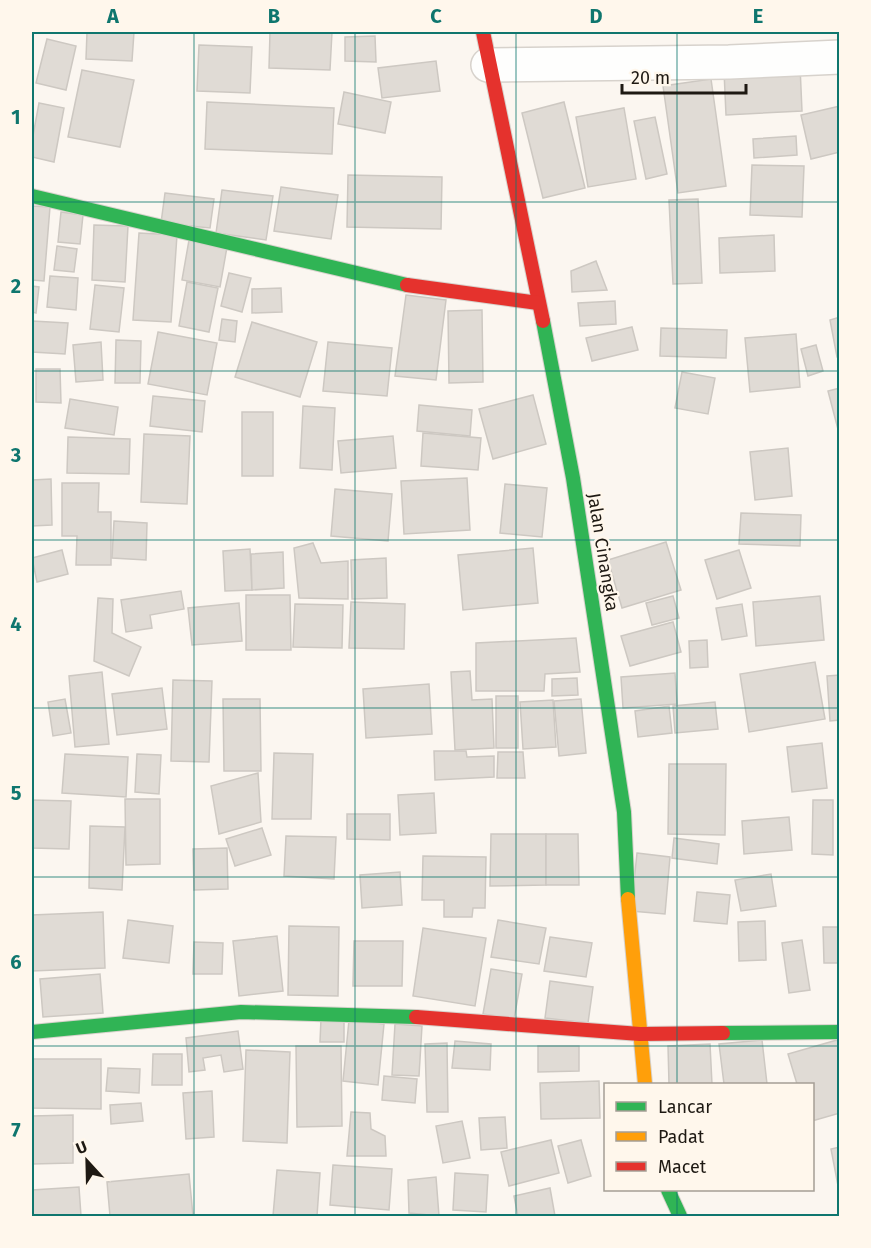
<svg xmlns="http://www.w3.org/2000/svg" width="871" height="1248" font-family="'Fira Sans',sans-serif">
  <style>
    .building { fill: #e0dbd5; stroke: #cdc8c2; stroke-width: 1.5 }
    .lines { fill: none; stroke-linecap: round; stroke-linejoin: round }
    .street-casing { stroke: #d7d2cc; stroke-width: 36 }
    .fast-casing { stroke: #d7d2cc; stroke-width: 16 }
    .slow-casing { stroke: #d7d2cc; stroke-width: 16 }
    .jam-casing { stroke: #d7d2cc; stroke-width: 16 }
    .street { stroke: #fefefd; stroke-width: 33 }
    .fast { stroke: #30b455; stroke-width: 14 }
    .slow { stroke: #ff9f0a; stroke-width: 14 }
    .jam { stroke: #e5322d; stroke-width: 14 }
    .grid { fill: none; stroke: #0f766e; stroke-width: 1.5; stroke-opacity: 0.55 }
    .labels { text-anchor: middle; stroke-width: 4.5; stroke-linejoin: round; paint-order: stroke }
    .street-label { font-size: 18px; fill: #1e1913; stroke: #fff7ec }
    .neatline { fill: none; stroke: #0f766e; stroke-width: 2 }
    .grid-label { font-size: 20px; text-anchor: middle; font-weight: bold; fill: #0f766e }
  </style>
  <rect width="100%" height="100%" fill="#fbf6f0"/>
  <g class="building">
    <path d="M87,32H134L132,61L86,59Z"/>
    <path d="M270,32H332L330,70L269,68Z"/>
    <path d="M375,36L376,62L345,61V37Z"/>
    <path d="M47,39L76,46L66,90L36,83Z"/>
    <path d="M199,45L252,47L250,93L197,91Z"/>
    <path d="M436,61L440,91L382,98L378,68Z"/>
    <path d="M800,66L802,111L726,115L724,71Z"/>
    <path d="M82,70L134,80L120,147L68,137Z"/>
    <path d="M711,79L726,186L678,193L663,86Z"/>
    <path d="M344,92L391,102L385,133L338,124Z"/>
    <path d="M207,102L334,108L332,154L205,149Z"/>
    <path d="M564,102L585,188L543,198L522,113Z"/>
    <path d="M39,103L64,108L54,162L32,157V141Z"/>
    <path d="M840,106V152L811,159L801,115Z"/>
    <path d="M624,108L636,179L588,187L576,117Z"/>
    <path d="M655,117L667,174L646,179L634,121Z"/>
    <path d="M796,136L797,155L754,158L753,139Z"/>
    <path d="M752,165L804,166L802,217L750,215Z"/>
    <path d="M348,175L442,177L441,229L347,227Z"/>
    <path d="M281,187L338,195L331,239L274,231Z"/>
    <path d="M222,190L273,196L266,240L216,233Z"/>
    <path d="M165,193L214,199L210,228L161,223Z"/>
    <path d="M698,199L702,283L673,284L669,200Z"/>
    <path d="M32,206L50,207L44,281L32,280Z"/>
    <path d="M61,212L83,215L80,244L58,242Z"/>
    <path d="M94,225L128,226L125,282L92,280Z"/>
    <path d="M139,233L177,235L171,322L133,320Z"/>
    <path d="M774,235L775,271L720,273L719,238Z"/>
    <path d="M189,240L227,247L220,287L182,280Z"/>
    <path d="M57,246L77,249L74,272L54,270Z"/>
    <path d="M596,261L607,290L572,292L571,271Z"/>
    <path d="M229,273L251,278L242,312L221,306Z"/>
    <path d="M50,276L78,278L76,310L47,307Z"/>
    <path d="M187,282L218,288L209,332L179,326Z"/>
    <path d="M95,285L124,288L119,332L90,329Z"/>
    <path d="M32,286L39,287L36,313L32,312Z"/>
    <path d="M281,288L282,312L252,313V289Z"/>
    <path d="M406,295L446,300L436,380L395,376Z"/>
    <path d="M615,301L616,324L580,326L578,303Z"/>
    <path d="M482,310L483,382L449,383L448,311Z"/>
    <path d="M840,317V357H837L830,320Z"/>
    <path d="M222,319L237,321L235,342L219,340Z"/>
    <path d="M32,321L68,323L65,354L32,352Z"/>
    <path d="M252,322L317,342L300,397L235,377Z"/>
    <path d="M632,327L638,350L592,361L586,338Z"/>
    <path d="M661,328L727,330L726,358L660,356Z"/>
    <path d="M158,332L217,343L207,395L148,384Z"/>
    <path d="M796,334L800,387L750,392L745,338Z"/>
    <path d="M116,340L141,341L140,383H115Z"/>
    <path d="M101,342L103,380L76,382L73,345Z"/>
    <path d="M328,342L392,348L387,396L323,391Z"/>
    <path d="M816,345L823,371L808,376L801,349Z"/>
    <path d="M36,369H60L61,403L36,402Z"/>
    <path d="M682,372L715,378L708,414L675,408Z"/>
    <path d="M840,388V437L828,391Z"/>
    <path d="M533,395L546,444L493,459L479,409Z"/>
    <path d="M153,396L205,401L202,432L150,426Z"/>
    <path d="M70,399L118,407L114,435L65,428Z"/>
    <path d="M419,405L472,410L470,436L417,431Z"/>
    <path d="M303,406L335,408L332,470L300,468Z"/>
    <rect x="242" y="412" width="31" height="64"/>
    <path d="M423,433L481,438L478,470L421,466Z"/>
    <path d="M144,434L190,436L187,504L141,502Z"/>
    <path d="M393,436L396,468L341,473L338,441Z"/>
    <path d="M68,437L130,439L129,474L67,473Z"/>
    <path d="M788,448L792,496L755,500L750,452Z"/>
    <path d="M467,478L470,530L404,534L401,481Z"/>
    <path d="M51,479L52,525L32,526V480Z"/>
    <path d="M62,483H99L98,512H111V565H76L77,536H62Z"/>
    <path d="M505,484L547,488L542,537L500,533Z"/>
    <path d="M335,489L392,494L388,541L331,536Z"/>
    <path d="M741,513L801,515L800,546L739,544Z"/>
    <path d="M114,521L147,523L146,560L112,558Z"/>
    <path d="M666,542L681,590L622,608L608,560Z"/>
    <path d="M313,543L321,563L348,561V599L299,598L294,548Z"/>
    <path d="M533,548L538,603L463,610L458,555Z"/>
    <path d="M250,549L252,590L225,591L223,551Z"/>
    <path d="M62,550L68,574L37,582L32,558Z"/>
    <path d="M739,550L751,588L717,599L705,560Z"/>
    <path d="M283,552L284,588L252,590L251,554Z"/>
    <path d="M386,558L387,598L352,599L351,560Z"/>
    <path d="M181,591L184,609L150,615L152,628L126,632L121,600Z"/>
    <path d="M246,595H290L291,650H246Z"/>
    <path d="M673,596L679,618L652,625L646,603Z"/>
    <path d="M820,596L824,640L756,646L753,602Z"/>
    <path d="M98,598L113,599L112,633L141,647L129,676L94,661Z"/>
    <path d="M351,602L405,604L404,649L349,648Z"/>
    <path d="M239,603L242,641L192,645L188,608Z"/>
    <path d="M295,604L343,605L342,648L293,647Z"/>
    <path d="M742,604L747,636L722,640L716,608Z"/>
    <path d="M673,622L681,652L630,666L621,636Z"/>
    <path d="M576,638L580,672L545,674L544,691H476V643Z"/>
    <path d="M707,640L708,667L690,668L689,641Z"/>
    <path d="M815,662L825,719L749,732L740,674Z"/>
    <path d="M470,671L472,700L492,699L494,748L455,750L451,672Z"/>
    <path d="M102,672L109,744L75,747L69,676Z"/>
    <path d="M675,673L677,704L623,708L621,677Z"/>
    <path d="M840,675V720L830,721L827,676Z"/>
    <path d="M577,678L578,695L552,696V679Z"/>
    <path d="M173,680L212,681L209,762L171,761Z"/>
    <path d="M429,684L432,734L366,738L363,689Z"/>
    <path d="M162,688L167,729L117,735L112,694Z"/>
    <rect x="496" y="696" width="22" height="52"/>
    <path d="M65,699L71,733L53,736L48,702Z"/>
    <path d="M223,699H260L261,771H224Z"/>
    <path d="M581,699L586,753L559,756L554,701Z"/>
    <path d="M553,700L556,747L523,749L520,702Z"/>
    <path d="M715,702L718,729L675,733L673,706Z"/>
    <path d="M669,706L672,733L638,737L635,711Z"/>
    <path d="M822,743L827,788L792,792L787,747Z"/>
    <path d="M434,751H466L467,757L494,756V777L435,780Z"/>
    <path d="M498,752H523L525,778H497Z"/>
    <path d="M274,753L313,754L311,819H272Z"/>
    <path d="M65,754L128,757L126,797L62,793Z"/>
    <path d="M137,754L161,755L159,794L135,792Z"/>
    <path d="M669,764H726L725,835L668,834Z"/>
    <path d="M258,773L261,822L219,834L211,786Z"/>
    <path d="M434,793L436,833L400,835L398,795Z"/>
    <path d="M125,799H160V864L126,865Z"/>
    <path d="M32,800L71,801L69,849L32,848Z"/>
    <path d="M813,800H833V855L812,854Z"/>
    <path d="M347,814H390V840L347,839Z"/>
    <path d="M789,817L792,850L744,854L742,821Z"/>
    <path d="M90,826L125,827L122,890L89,888Z"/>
    <path d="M262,828L271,855L235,866L226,839Z"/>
    <path d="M491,834H546V885L490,886Z"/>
    <path d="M546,834H578L579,885H546Z"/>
    <path d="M286,836L336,837L334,879L284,876Z"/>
    <path d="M674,838L719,844L717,864L672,858Z"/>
    <path d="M227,848L228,889L194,890L193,849Z"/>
    <path d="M637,853L670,857L665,914L631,911Z"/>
    <path d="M423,856L486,857L485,908H473L472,917H444V900H422Z"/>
    <path d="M400,872L402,905L362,908L360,875Z"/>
    <path d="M771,874L776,906L741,911L735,880Z"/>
    <path d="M697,892L730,895L727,924L694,921Z"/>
    <path d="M103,912L105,968L32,971V915Z"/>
    <path d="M128,920L173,926L169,963L123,958Z"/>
    <path d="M498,920L546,928L539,964L491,957Z"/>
    <path d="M765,921L766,960L739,961L738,922Z"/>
    <path d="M289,926L339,927L338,996L288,995Z"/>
    <path d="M823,927H840V963H824Z"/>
    <path d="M423,928L486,938L475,1006L413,996Z"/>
    <path d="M277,936L283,991L239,996L233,941Z"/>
    <path d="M550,937L592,943L586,977L544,971Z"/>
    <path d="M802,940L810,990L789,993L782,943Z"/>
    <path d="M354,941H403L402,986H353Z"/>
    <path d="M194,942L223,943L222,974H193Z"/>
    <path d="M491,969L522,974L514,1019L483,1014Z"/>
    <path d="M100,974L103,1013L43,1017L40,979Z"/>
    <path d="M550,981L593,987L588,1023L545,1018Z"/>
    <path d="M321,1019H344V1042H320Z"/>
    <path d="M349,1020L384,1024L378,1085L343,1081Z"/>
    <path d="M395,1024L422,1026L419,1076L392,1075Z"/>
    <path d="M238,1031L243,1069L224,1072L221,1055L203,1058L205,1070L189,1072L186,1038Z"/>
    <path d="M762,1040L767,1084H724L719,1044Z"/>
    <path d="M837,1040L840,1049V1113L812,1121V1084H797L788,1054Z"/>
    <path d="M455,1041L491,1044L490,1070L452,1068Z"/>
    <path d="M447,1043L448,1112H427L425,1044Z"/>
    <path d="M710,1044L712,1084H669L668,1046Z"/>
    <path d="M296,1046H341L342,1126L297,1127Z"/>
    <path d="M538,1046H579V1071L538,1072Z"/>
    <path d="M246,1050L290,1052L287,1143L243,1141Z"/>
    <path d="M153,1054H182V1085H152Z"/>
    <path d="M32,1059H101V1109L32,1108Z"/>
    <path d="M108,1068L140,1069L139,1093L106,1091Z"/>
    <path d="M384,1076L417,1079L415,1103L382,1100Z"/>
    <path d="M599,1081L600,1118L541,1119L540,1083Z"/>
    <path d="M212,1091L214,1137L186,1139L183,1093Z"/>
    <path d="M141,1103L143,1121L111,1124L110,1105Z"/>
    <path d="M351,1112L370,1113L371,1129L385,1136L386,1156H347Z"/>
    <path d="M73,1115V1163L32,1164V1116Z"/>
    <path d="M505,1117L507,1148L481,1150L479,1118Z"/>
    <path d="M462,1121L470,1158L443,1163L436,1126Z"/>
    <path d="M551,1140L559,1173L509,1186L501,1152Z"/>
    <path d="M581,1140L591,1176L568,1183L558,1146Z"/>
    <path d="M840,1147V1196L831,1149Z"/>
    <path d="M333,1165L392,1169L389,1210L330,1205Z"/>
    <path d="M277,1170L320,1173L317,1216H273Z"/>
    <path d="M455,1173L488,1175L486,1212L453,1210Z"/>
    <path d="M189,1174L193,1216H110L107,1182Z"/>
    <path d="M436,1177L439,1216L409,1213L408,1180Z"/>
    <path d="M79,1187L81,1216H32V1190Z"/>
    <path d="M550,1188L555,1216H518L514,1196Z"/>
  </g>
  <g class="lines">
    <g class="street-casing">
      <path id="street" d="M488,65L729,62L840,57"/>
    </g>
    <g class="fast-casing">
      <g id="fast">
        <path d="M32,196L407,285"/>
        <path d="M543,321L573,478L624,812L628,899"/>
        <path d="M32,1032L241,1012L416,1017"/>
        <path d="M723,1033L840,1032"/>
        <path d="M668,1190L680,1216"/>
      </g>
    </g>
    <g class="slow-casing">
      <path id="slow" d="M628,899L645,1084"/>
    </g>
    <g class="jam-casing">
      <g id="jam">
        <path d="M483,32L543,321"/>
        <path d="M407,285L538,303"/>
        <path d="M416,1017L640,1034L723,1033"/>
      </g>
    </g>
    <use href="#street" class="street"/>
    <use href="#fast" class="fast"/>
    <use href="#slow" class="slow"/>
    <use href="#jam" class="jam"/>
  </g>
  <path class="grid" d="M194,32V1216M355,32V1216M516,32V1216M677,32V1084M32,202H840M32,371H840M32,540H840M32,708H840M32,877H840M32,1046H840M677,1190V1216"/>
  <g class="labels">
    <g class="street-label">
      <text transform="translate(603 552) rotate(81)" y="6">Jalan Cinangka</text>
    </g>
  </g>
  <rect width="871" height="1248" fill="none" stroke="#fff7ec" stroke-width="66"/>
  <rect x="604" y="1083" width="210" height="108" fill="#fff7ec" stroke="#a59e95" stroke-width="1.5"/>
  <rect x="616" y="1102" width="30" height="9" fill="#30b455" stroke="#a59e95" stroke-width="1.5"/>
  <text x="658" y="1113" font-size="18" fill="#1e1913">Lancar</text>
  <rect x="616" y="1132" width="30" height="9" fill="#ff9f0a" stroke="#a59e95" stroke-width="1.5"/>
  <text x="658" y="1143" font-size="18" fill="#1e1913">Padat</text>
  <rect x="616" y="1162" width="30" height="9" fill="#e5322d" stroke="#a59e95" stroke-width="1.5"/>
  <text x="658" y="1173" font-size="18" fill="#1e1913">Macet</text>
  <g transform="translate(87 1161) rotate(338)" stroke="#fff7ec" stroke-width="4.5" paint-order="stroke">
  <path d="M0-4.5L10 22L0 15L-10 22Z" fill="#1e1913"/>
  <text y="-9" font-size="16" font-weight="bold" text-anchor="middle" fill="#1e1913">U</text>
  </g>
  <path d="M622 84v9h124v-9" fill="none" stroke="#1e1913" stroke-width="3"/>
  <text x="631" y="84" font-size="18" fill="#1e1913" stroke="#fff7ec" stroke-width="4.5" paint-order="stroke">20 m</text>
  <rect x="33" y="33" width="805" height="1182" class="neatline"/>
  <g class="grid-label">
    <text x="113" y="23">A</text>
    <text x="274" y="23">B</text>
    <text x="436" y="23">C</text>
    <text x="596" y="23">D</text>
    <text x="758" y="23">E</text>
    <text x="16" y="124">1</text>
    <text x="16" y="293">2</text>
    <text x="16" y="462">3</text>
    <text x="16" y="631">4</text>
    <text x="16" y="800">5</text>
    <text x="16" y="969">6</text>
    <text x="16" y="1137">7</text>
  </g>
</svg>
